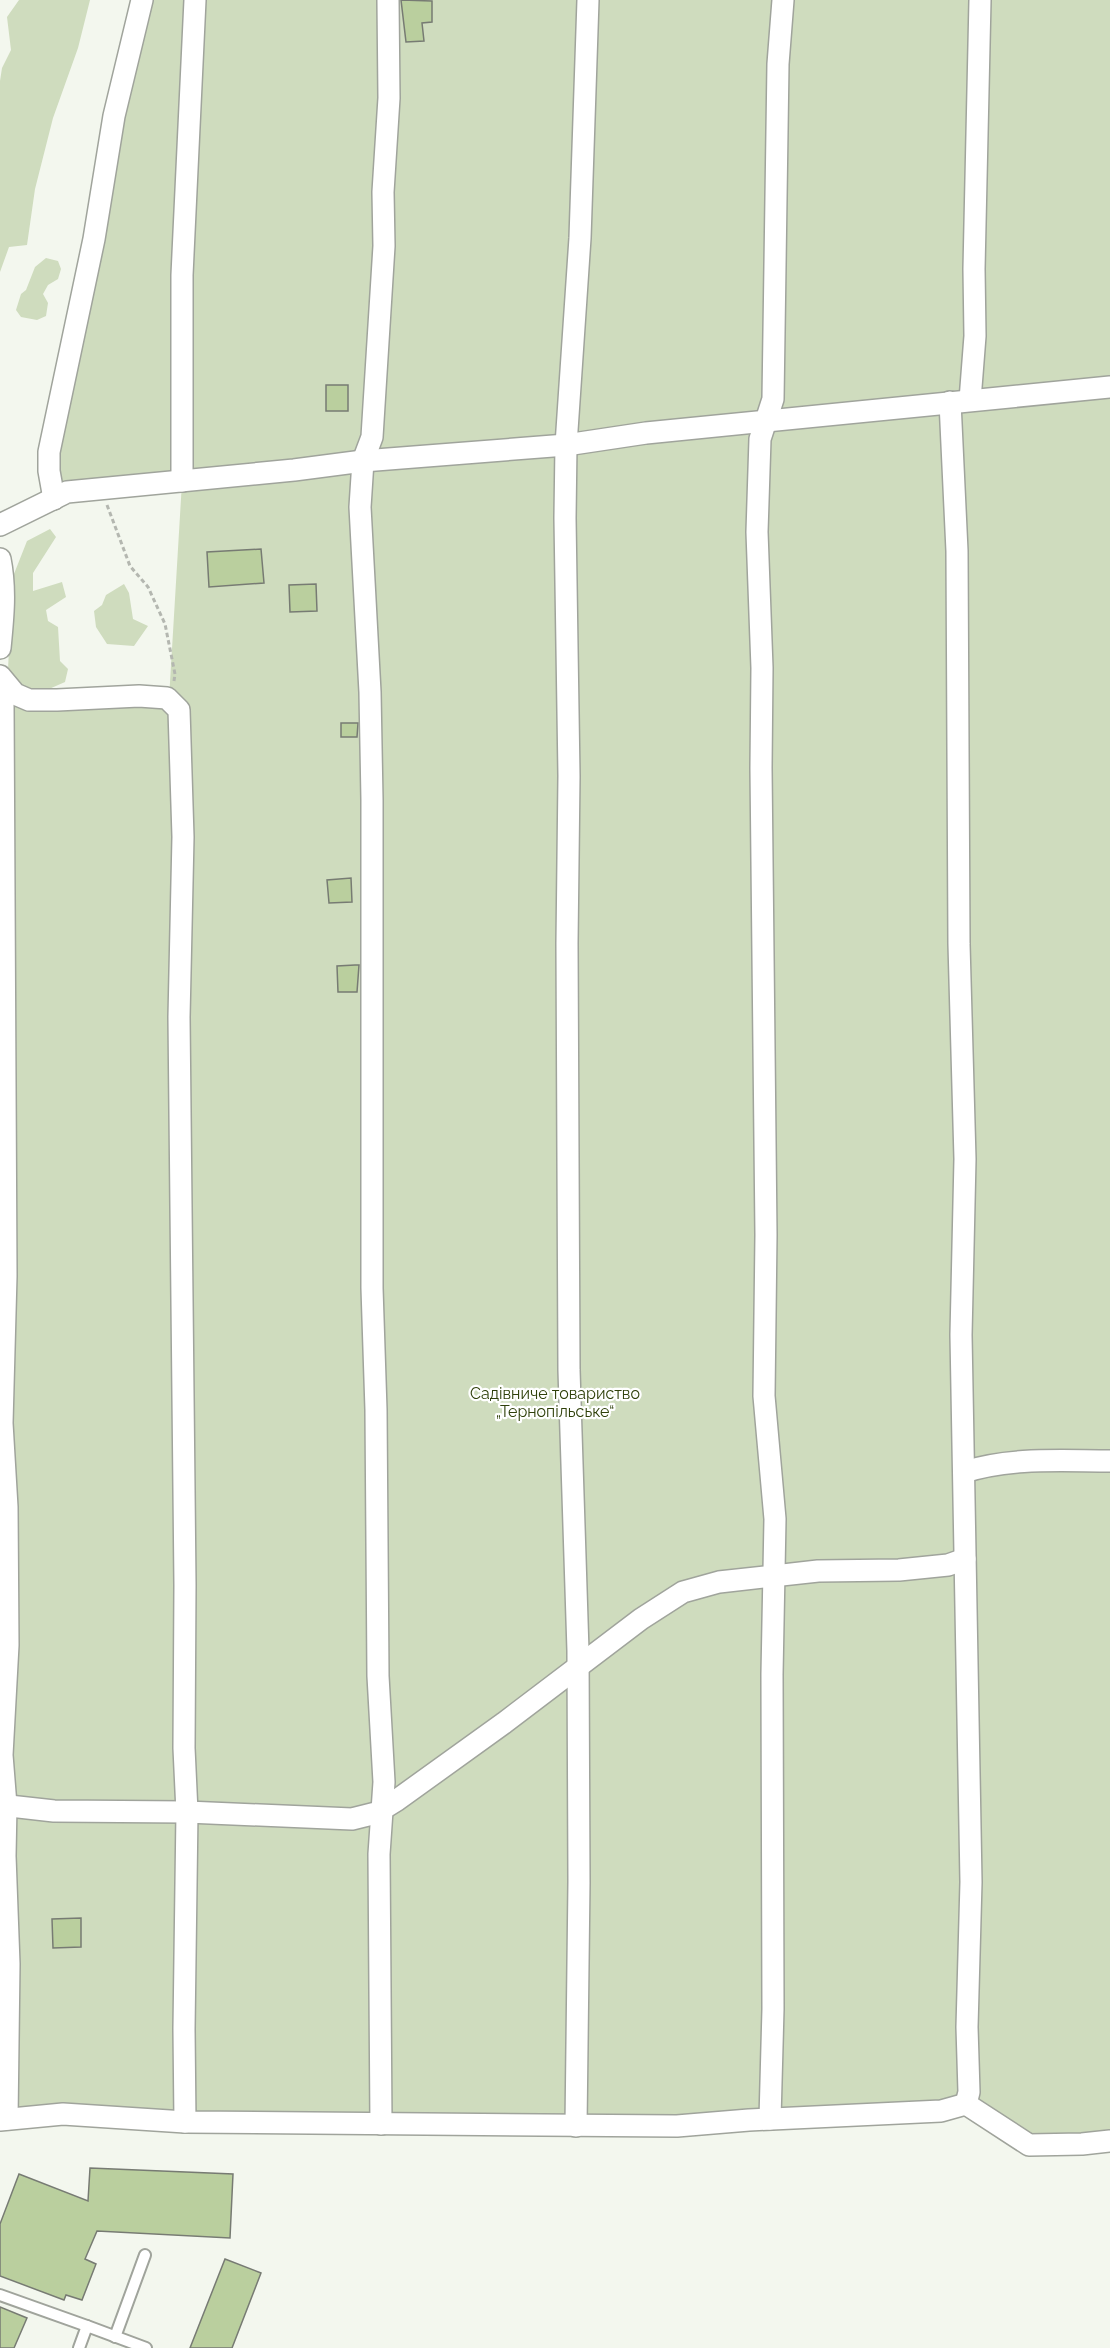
<svg xmlns="http://www.w3.org/2000/svg" width="1110" height="2348" font-family="Raleway,sans-serif">
  <style>
    .green { fill: #cfdcbe }
    .building { fill: #bacf9e; stroke: #777b73; stroke-width: 1.5 }
    .lines { fill: none; stroke-linecap: round; stroke-linejoin: round }
    .service-casing { stroke: #a0a49c; stroke-width: 14 }
    .minor-casing { stroke: #a0a49c; stroke-width: 24 }
    .path { stroke: #b4b7b0; stroke-width: 3; stroke-dasharray: 4.5 3; stroke-linecap: butt }
    .service { stroke: #fff; stroke-width: 10 }
    .minor { stroke: #fff; stroke-width: 21 }
    .labels { text-anchor: middle; stroke-width: 4.5; stroke-linejoin: round; paint-order: stroke }
    .park-label { font-size: 16px; fill: #2f400a; stroke: #fff }
  </style>
  <rect width="100%" height="100%" fill="#f3f7ee"/>
  <g class="green">
    <path d="M19,0H90L78,48L53,118L35,189L27,245L9,247L0,272V81L2,68L11,50L7,17Z"/>
    <path d="M142,0H1110V2141L1029,2145L966,2104L876,2116L0,2120V676L15,694L169,699L182,482L67,492L49,471Z"/>
    <path d="M46,258L58,261L61,269L58,279L48,285L43,294L48,303L46,316L37,320L21,317L16,310L21,294L26,290L35,267Z"/>
    <path d="M50,529L56,537L33,573V591L62,582L66,597L46,610L48,621L58,627L60,661L68,669L65,682L49,689L24,688L8,670L12,579L27,541Z"/>
    <path d="M124,584L129,593L133,619L148,626L134,646L107,644L96,627L94,611L102,605L106,595Z"/>
  </g>
  <g class="building">
    <path d="M401,0L432,1V22L422,23L424,41L406,42Z"/>
    <rect x="326" y="385" width="22" height="26"/>
    <path d="M261,549L264,583L209,587L207,552Z"/>
    <path d="M316,584L317,611L290,612L289,585Z"/>
    <path d="M341,723H358L357,737H341Z"/>
    <path d="M351,878L352,902L329,903L327,880Z"/>
    <path d="M355,965H359L357,992H338L337,966Z"/>
    <path d="M81,1918V1947L53,1948L52,1919Z"/>
    <path d="M90,2168L233,2174L230,2238L97,2231L85,2259L96,2264L82,2300L66,2295L64,2300L0,2276V2224L19,2174L88,2201Z"/>
    <path d="M225,2259L261,2273L232,2348H190Z"/>
    <path d="M0,2307L27,2318L14,2348H0Z"/>
  </g>
  <g class="lines">
    <g class="service-casing">
      <g id="service">
        <path d="M0,2295L87,2326"/>
        <path d="M115,2337L145,2255"/>
        <path d="M79,2348L87,2326L146,2348"/>
      </g>
    </g>
    <g class="minor-casing">
      <g id="minor">
        <path d="M970,400L975,336L974,269L980,0"/>
        <path d="M950,402L957,551L959,944L965,1159L961,1335L971,1882L967,2027L969,2092L966,2104"/>
        <path d="M182,481V275L195,0"/>
        <path d="M54,499L49,471V452L94,239L114,116L142,0"/>
        <path d="M0,525L67,492L294,470L363,461L566,445L646,433L1110,387"/>
        <path d="M0,559C6,589 3,618 0,648"/>
        <path d="M0,676L15,694L29,700H57L139,696L167,698L179,710L183,837L179,1017L185,1585L184,1748L187,1812L184,2029L185,2122"/>
        <path d="M0,687L3,704L6,1276L2,1423L7,1507L8,1645L2,1755L6,1805L5,1856L9,1964L7,2119"/>
        <path d="M964,1472C1011,1457 1061,1461 1110,1461"/>
        <path d="M0,1805L54,1811L187,1812L352,1819L376,1813L397,1800L504,1723L641,1619L683,1592L719,1582L818,1571L899,1570L948,1565L965,1559"/>
        <path d="M966,2104L1029,2145L1082,2144L1110,2141"/>
        <path d="M770,2119L773,2009L772,1674L775,1519L764,1396L766,1235L761,768L762,668L757,532L760,439L773,399L778,64L783,0"/>
        <path d="M0,2120L63,2114L185,2122L677,2126L749,2120L941,2111L966,2104"/>
        <path d="M381,2124L379,1854L384,1782L378,1676L376,1410L372,1288V800L370,692L360,507L363,461L372,437L384,246L383,192L389,98L388,0"/>
        <path d="M576,2126L579,1882L578,1651L569,1370L567,943L569,776L565,518L566,445L580,238L588,0"/>
      </g>
    </g>
    <path class="path" d="M107,505L130,566L148,587L165,624L175,674L174,681"/>
    <use href="#service" class="service"/>
    <use href="#minor" class="minor"/>
  </g>
  <g class="labels">
    <g class="park-label">
      <text x="555" y="1399">Садівниче товариство<tspan x="555" dy="18">„Тернопільське“</tspan></text>
    </g>
  </g>
</svg>
